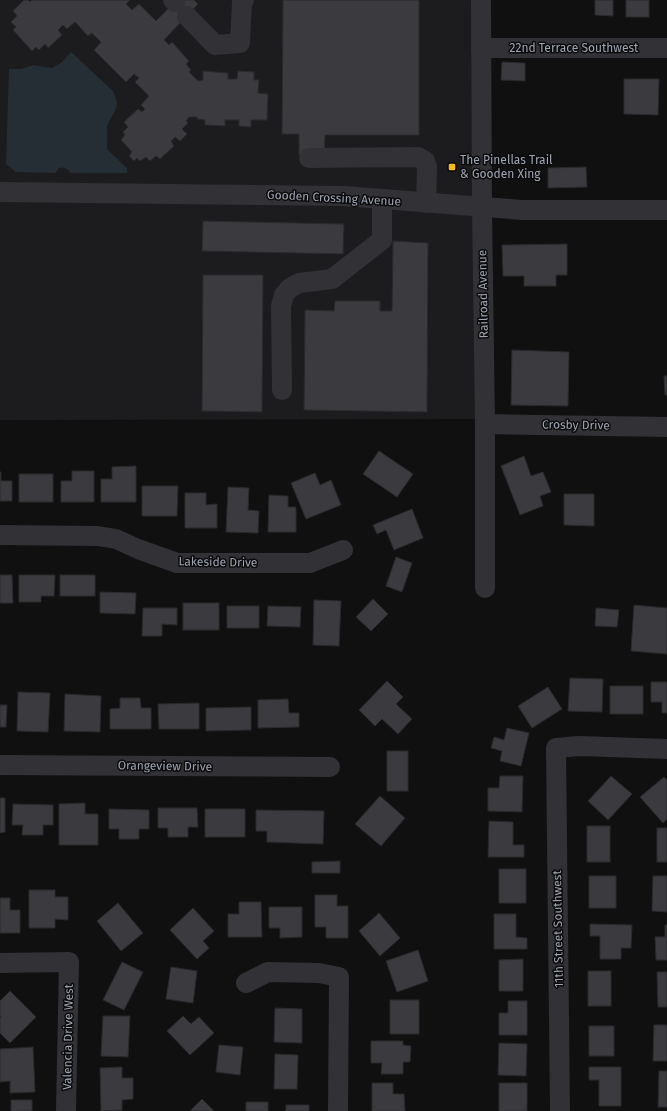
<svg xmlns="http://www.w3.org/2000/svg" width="667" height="1111" font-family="'Fira Sans',sans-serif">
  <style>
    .built { fill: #1c1c1e; fill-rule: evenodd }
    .water { fill: #262e35 }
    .building { fill: #3a3a3f; stroke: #2a2a2d }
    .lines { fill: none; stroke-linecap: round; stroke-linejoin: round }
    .minor { stroke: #313136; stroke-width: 20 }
    .poi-dot { fill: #f7bb22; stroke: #0b0b0c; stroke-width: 1.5 }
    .labels { text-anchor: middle; stroke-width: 3; stroke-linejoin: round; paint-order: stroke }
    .street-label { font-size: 12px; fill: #a0a5b3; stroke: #0b0b0c }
    .poi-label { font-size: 12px; fill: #a0a5b3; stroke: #0b0b0c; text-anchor: start }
  </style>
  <rect width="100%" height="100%" fill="#101011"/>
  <g class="built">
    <path d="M0,0H473L474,198L0,183ZM62,62L116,109L107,126V149L127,168L68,169L64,167L59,168L9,69H21L33,65L52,68Z"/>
    <path d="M0,201L344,205L473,215L477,419L0,420Z"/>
  </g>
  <path class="water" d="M71,52L113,91L117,102L116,109L107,126V149L127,168V173H71C67,168 65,167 59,168L55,173L16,172L6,164L9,69H21L33,65L52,68L62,62Z"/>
  <g class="building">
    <path d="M24,0H28L30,2L32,0H130L126,4L132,10L139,4L156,21L177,0H194L198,4L164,40L169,45L172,42L189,61L186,64L191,70L189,72L198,81L203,80V71L228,73V79H237L238,71L254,72V80H259L258,93L268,94L267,120H251V127L239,126V120H225V126L205,125V120L197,119V117H189L186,121L188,123L182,129L187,134L180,141L175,137L171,141L174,146L160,159L156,156L150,161L146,157L140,161L137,158L134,161L129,156L132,152L121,140L125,135L123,132L128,127L124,122L138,109L142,112L145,109L141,105L149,96L135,82L139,78L134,74L126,82L94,50L101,42L92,33L88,36L75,22L67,29L63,25L58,30L62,35L48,48L45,44L39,50L36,47L32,51L13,30L16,27L11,22L17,16L13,11Z"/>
    <path d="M283,0H419V135H325L324,156L299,155V134H282Z"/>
    <path d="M595,0H613V16L595,15Z"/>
    <rect x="626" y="0" width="23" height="17"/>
    <path d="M502,62L525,63V81L501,80Z"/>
    <path d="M624,79H659L658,115L624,114Z"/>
    <path d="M586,167L587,187L548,188V168Z"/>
    <path d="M203,221L344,224L343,254L202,251Z"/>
    <path d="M393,241L428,243L427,412L304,410L305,310L334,311L335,301H380V311H392Z"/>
    <path d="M567,244V275H556V286H524V276H503L502,245Z"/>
    <path d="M203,275H263L262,412L202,411Z"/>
    <path d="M512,350L569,352L568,406L511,405Z"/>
    <path d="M664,376H667V395H665Z"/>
    <path d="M379,451L413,474L397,497L363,474Z"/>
    <path d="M524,456L531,476L543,472L551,492L540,496L543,506L520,515L501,466Z"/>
    <path d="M136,466V502H101V479H112V467Z"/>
    <path d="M72,471H94V502H61V481H72Z"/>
    <path d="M0,472H1V481H12V501H0Z"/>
    <path d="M315,473L320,485L331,480L341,505L306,519L291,483Z"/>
    <rect x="19" y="474" width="34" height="28"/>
    <path d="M142,486H178L177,516H142Z"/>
    <path d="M228,487L249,488L248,510L259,511L258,533L226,532Z"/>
    <path d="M185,493H206V505L217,504V528H185Z"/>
    <path d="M564,494H594V526L564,525Z"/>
    <path d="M269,495L288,496V507H296V532H268Z"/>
    <path d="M412,509L423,538L394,550L386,530L377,534L373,525Z"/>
    <path d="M396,557L412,563L402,592L386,586Z"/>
    <path d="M0,575H12L13,603H0Z"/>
    <path d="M19,575H55L54,596H41V602H19Z"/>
    <rect x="60" y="575" width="35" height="21"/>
    <path d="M100,592L136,593L135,614L100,613Z"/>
    <path d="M373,599L388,614L371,631L356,617Z"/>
    <path d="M314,600L341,601L339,646L313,645Z"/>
    <rect x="183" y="603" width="36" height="27"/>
    <path d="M634,605L667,608V654L631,651Z"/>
    <rect x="227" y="606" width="32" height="22"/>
    <path d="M268,606L301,607L300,627L267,626Z"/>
    <path d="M143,608H177V625L162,624V636H142Z"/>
    <path d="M596,608L619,610L617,627L595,626Z"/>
    <path d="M570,678L603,679L602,712L568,711Z"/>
    <path d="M387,681L403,697L396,704L412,719L398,734L382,719L375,726L359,710Z"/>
    <path d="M651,682H667V713H662V702H651Z"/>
    <rect x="610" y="686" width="33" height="28"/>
    <path d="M548,687L562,709L532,728L518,706Z"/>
    <path d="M18,692L50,693L48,732L17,731Z"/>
    <path d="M65,694L101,696L100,732L64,731Z"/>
    <path d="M120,698H140L141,708H151V729H110V709L120,708Z"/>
    <path d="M288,699L289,713H299V727L258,728V700Z"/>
    <path d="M199,703V729H159L158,704Z"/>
    <path d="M0,705H7L6,727H0Z"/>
    <path d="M251,707V730L206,731V708Z"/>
    <path d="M507,728L529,733L521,766L500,761L502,751L491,748L494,737L504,740Z"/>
    <rect x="387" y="751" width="21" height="40"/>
    <path d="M500,776H523L522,812L488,811V788H499Z"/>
    <path d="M611,776L632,794L608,820L588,801Z"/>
    <path d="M664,777L667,780V819L663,823L640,797Z"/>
    <path d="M380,796L405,818L381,846L355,824Z"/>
    <path d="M0,798H5V832L0,833Z"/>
    <path d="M85,803V814H98V845H59V804Z"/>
    <path d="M13,804L53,805V825H43V835H22L23,825H12Z"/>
    <path d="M158,808H197L198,827H188V837H168V828H158Z"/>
    <path d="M109,809L149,810V829H139V839H119V829H109Z"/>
    <rect x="205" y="809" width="40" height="28"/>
    <path d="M256,810L324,811L323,844L267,842V831H256Z"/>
    <path d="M489,821L513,822V845H524V857H488Z"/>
    <rect x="587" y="826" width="23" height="36"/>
    <rect x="657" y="828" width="10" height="34"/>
    <path d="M340,861V873H312V862Z"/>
    <rect x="499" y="869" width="27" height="34"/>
    <rect x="589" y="876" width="27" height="32"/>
    <path d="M653,876H667V912L652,911Z"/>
    <path d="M29,890H55V897H68V920L55,919V928H29Z"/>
    <path d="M315,895H337V906H348V938H326V927H315Z"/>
    <path d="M0,898H10V910H20V933H0Z"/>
    <path d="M239,902H261L262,937H228V914H239Z"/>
    <path d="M118,903L143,933L121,951L97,921Z"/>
    <path d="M269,907H302V937L280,938V928H269Z"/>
    <path d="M193,908L214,931L203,941L209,948L197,959L170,930Z"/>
    <path d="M379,913L400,938L380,956L359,931Z"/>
    <path d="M494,914H516V937L527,938V949H494Z"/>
    <path d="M590,924L632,925L631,948H621V959H600V936H590Z"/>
    <path d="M665,925H667V960H656L655,937H665Z"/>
    <path d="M418,950L428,981L397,992L386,961Z"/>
    <path d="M523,959V991H499V960Z"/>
    <path d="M122,962L143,972L124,1010L103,1000Z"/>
    <path d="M171,967L197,971L193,1003L166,999Z"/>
    <rect x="588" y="971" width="23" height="35"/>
    <path d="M657,972H667V1007H658Z"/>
    <path d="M10,991L36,1017L10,1043L0,1033V1018L1,1017L0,1015V1001Z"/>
    <rect x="390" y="1000" width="29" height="34"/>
    <path d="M508,1001H527V1035H499V1013H508Z"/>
    <path d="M275,1008L302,1009V1043L274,1042Z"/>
    <path d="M103,1016H130L128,1057L101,1056Z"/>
    <path d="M183,1016L191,1024L199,1017L214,1033L190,1055L167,1031Z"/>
    <path d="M654,1025H667V1061H653Z"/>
    <rect x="589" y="1026" width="25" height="30"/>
    <path d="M371,1041H403V1045L411,1046L410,1062H403V1074H381L382,1063H371Z"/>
    <path d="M499,1043L527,1044L526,1076L498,1075Z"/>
    <path d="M219,1045L243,1047L240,1075L216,1072Z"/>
    <path d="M33,1047L35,1092L10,1093V1081L0,1082V1049Z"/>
    <path d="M275,1054L298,1055L297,1089H274Z"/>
    <path d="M122,1067V1078H133V1099L122,1100V1110L101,1111L100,1068Z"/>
    <path d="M589,1067H621V1106H599V1080H589Z"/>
    <path d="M659,1071H667V1107H658Z"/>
    <path d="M372,1083H393V1094H404L405,1111H372Z"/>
    <rect x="499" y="1083" width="28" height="28"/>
    <path d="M202,1099L214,1111H190Z"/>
    <rect x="11" y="1100" width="21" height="11"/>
    <rect x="246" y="1102" width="22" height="9"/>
    <rect x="286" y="1105" width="23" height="6"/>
  </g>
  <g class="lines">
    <g class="minor">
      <path d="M173,0L175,2"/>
      <path d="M481,0L482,207L485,424V588"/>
      <path d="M187,16L215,45L240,43L242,2L244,0"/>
      <path d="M481,48H667"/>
      <path d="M309,158L418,157L425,161L427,167L426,203"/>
      <path d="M0,192L344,196L522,210H667"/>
      <path d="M282,390L281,306L284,295L290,288L299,283L332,279L382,240V199"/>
      <path d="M485,424L667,427"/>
      <path d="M0,535L98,536L116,539L138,549L177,563H310L343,550"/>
      <path d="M0,765L330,767"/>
      <path d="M0,963L69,962L66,1111"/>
      <path d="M246,983L268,972L319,973L339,977L338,1111"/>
      <path d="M560,1111L556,748L579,746L667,749"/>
    </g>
  </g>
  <rect class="poi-dot" x="448" y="163" width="8" height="8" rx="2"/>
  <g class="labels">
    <g class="street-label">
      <text x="574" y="52">22nd Terrace Southwest</text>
      <text transform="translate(334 198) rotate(3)" y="4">Gooden Crossing Avenue</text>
      <text transform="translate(483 294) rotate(-91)" y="4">Railroad Avenue</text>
      <text transform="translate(576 425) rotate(1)" y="4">Crosby Drive</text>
      <text transform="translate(218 562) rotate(1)" y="4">Lakeside Drive</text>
      <text transform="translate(165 766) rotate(1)" y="4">Orangeview Drive</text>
      <text transform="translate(558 929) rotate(-91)" y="4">11th Street Southwest</text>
      <text transform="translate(68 1037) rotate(-89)" y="4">Valencia Drive West</text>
    </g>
    <g class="poi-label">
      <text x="460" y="164">The Pinellas Trail<tspan x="460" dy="14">&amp; Gooden Xing</tspan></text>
    </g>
  </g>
</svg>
